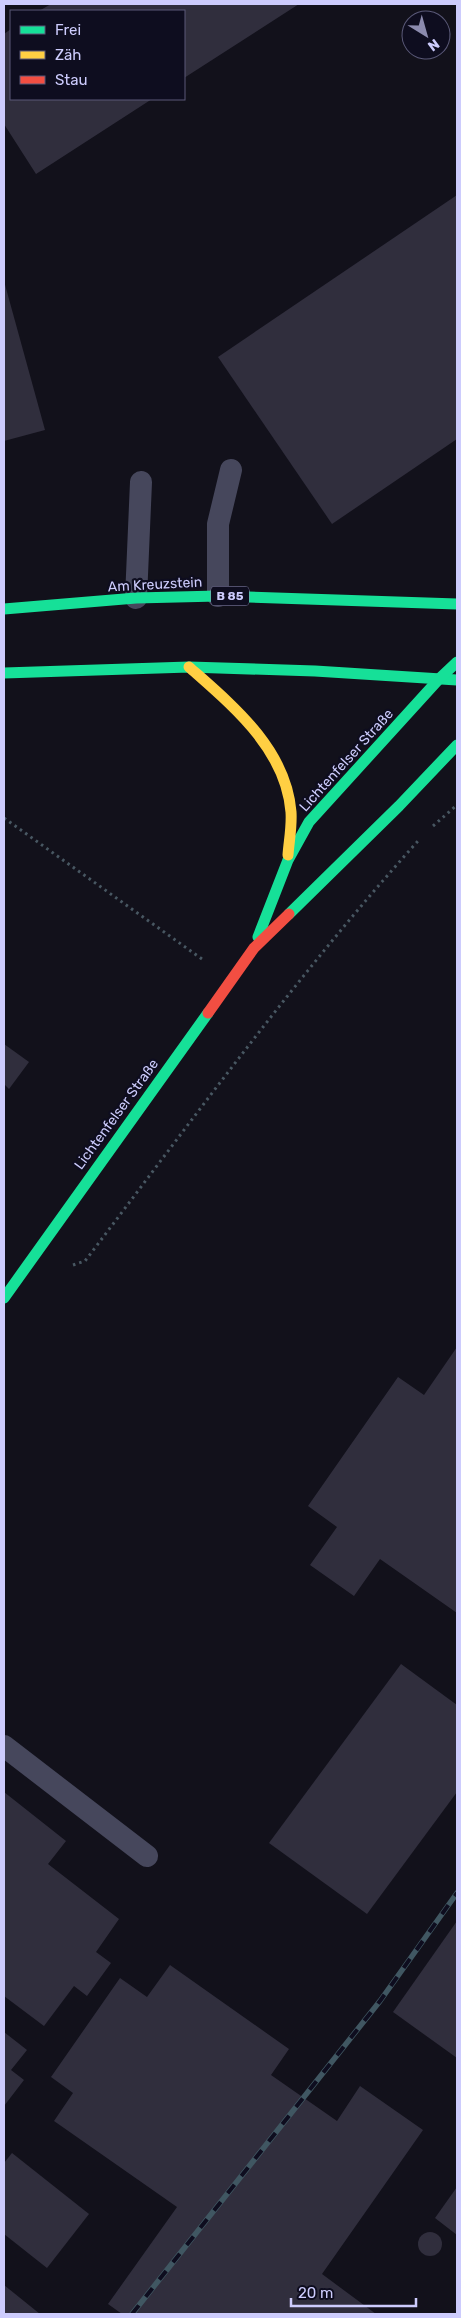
<svg xmlns="http://www.w3.org/2000/svg" width="461" height="2318" font-family="Rubik,sans-serif">
  <style>
    .building { fill: #302e3d }
    .lines { fill: none; stroke-linecap: round; stroke-linejoin: round }
    .path { stroke: #485762; stroke-width: 3; stroke-dasharray: 2.5 4; stroke-linecap: butt }
    .lane { stroke: #46475c; stroke-width: 22 }
    .fast { stroke: #16e098; stroke-width: 11 }
    .slow { stroke: #ffcf43; stroke-width: 11 }
    .jam { stroke: #f24e42; stroke-width: 11 }
    .rail-casing { stroke: #405762; stroke-width: 5.5 }
    .rail { stroke: #0e0d1f; stroke-width: 4; stroke-dasharray: 11; stroke-linecap: butt }
    .labels { text-anchor: middle; stroke-width: 4.5; stroke-linejoin: round; paint-order: stroke }
    .shield { fill: #0e0d1f; stroke: #9493ba; stroke-width: 1 }
    .shield-label { font-size: 12px; font-weight: bold; fill: #cdccfd }
    .street-label { font-size: 14px; fill: #cdccfd; stroke: #0e0d1f }
  </style>
  <rect width="100%" height="100%" fill="#12111b"/>
  <g class="building">
    <path d="M51,4H299L184,78V11H39Z"/>
    <path d="M11,29V99H152L36,174L4,124V34Z"/>
    <path d="M457,195V439L332,524L218,357Z"/>
    <path d="M4,281L45,430L4,441Z"/>
    <path d="M4,1044L29,1062L9,1089L4,1084Z"/>
    <path d="M457,1347V1613L380,1559L354,1596L310,1565L337,1527L308,1506L398,1377L424,1395Z"/>
    <path d="M401,1664L457,1705V1792L367,1914L269,1843Z"/>
    <path d="M4,1792L66,1841L48,1864L119,1919L96,1952L111,1963L87,1996L74,1986L44,2026L4,1996Z"/>
    <path d="M457,1921V2058L393,2012Z"/>
    <path d="M170,1965L289,2049L271,2075L337,2121L360,2086L423,2130L322,2274L376,2314H122L108,2304L177,2207L54,2121L73,2093L51,2077L120,1978L147,1997Z"/>
    <path d="M4,2032L27,2050L11,2070L24,2080L4,2106Z"/>
    <path d="M12,2153L89,2214L47,2268L4,2234V2163Z"/>
    <path d="M457,2187V2235L435,2218Z"/>
    <circle cx="430" cy="2244" r="12"/>
    <path d="M4,2285L40,2314H4Z"/>
  </g>
  <g class="lines">
    <g class="path">
      <path d="M4,818L202,959"/>
      <path d="M433,826L457,805"/>
      <path d="M73,1265L85,1261C193,1119 298,974 418,841"/>
    </g>
    <g class="lane">
      <path d="M218,596V524L231,470"/>
      <path d="M136,598L141,482"/>
      <path d="M4,1746L147,1856"/>
    </g>
    <g class="fast">
      <path d="M4,609L136,598L218,596L457,604"/>
      <path d="M4,673L189,667L315,671L457,680"/>
      <path d="M289,914L399,806L457,745"/>
      <path d="M258,937L288,860L309,822L439,679L457,662"/>
      <path d="M4,1298L208,1013"/>
    </g>
    <path class="slow" d="M189,667C233,706 286,749 291,812C292,827 289,841 288,855"/>
    <path class="jam" d="M208,1013L254,948L289,914"/>
    <g class="rail-casing">
      <path id="rail" d="M132,2314L380,2001L457,1893"/>
    </g>
    <use href="#rail" class="rail"/>
  </g>
  <g class="labels">
    <rect class="shield" x="211" y="586.5" width="38" height="19" rx="4"/>
    <g class="shield-label">
      <text x="230" y="600">B 85</text>
    </g>
    <g class="street-label">
      <text transform="translate(155 584) rotate(-3)" y="5">Am Kreuzstein</text>
      <text transform="translate(346 760) rotate(-48)" y="5">Lichtenfelser Straße</text>
      <text transform="translate(116 1114) rotate(-54)" y="5">Lichtenfelser Straße</text>
    </g>
  </g>
  <rect width="461" height="2318" fill="none" stroke="#cdccfd" stroke-width="10"/>
  <rect x="10" y="10" width="175" height="90" fill="#0e0d1f" stroke="#5a5978"/>
  <rect x="20" y="26" width="25" height="8" fill="#16e098" stroke="#5a5978"/>
  <text x="55" y="35" font-size="15" fill="#cdccfd">Frei</text>
  <rect x="20" y="51" width="25" height="8" fill="#ffcf43" stroke="#5a5978"/>
  <text x="55" y="60" font-size="15" fill="#cdccfd">Zäh</text>
  <rect x="20" y="76" width="25" height="8" fill="#f24e42" stroke="#5a5978"/>
  <text x="55" y="85" font-size="15" fill="#cdccfd">Stau</text>
  <g transform="translate(426 35) rotate(143)"><circle r="24" fill="#0e0d1f" stroke="#5a5978"/>
  <path d="M0-4L9 19L0 12L-9 19Z" fill="#8c8bae"/>
  <text y="-8" font-size="14" font-weight="bold" text-anchor="middle" fill="#cdccfd">N</text>
  </g>
  <path d="M291 2298v8h125v-8" fill="none" stroke="#cdccfd" stroke-width="2.5"/>
  <text x="298" y="2298" font-size="15" fill="#cdccfd" stroke="#0e0d1f" stroke-width="4" paint-order="stroke">20 m</text>
</svg>
